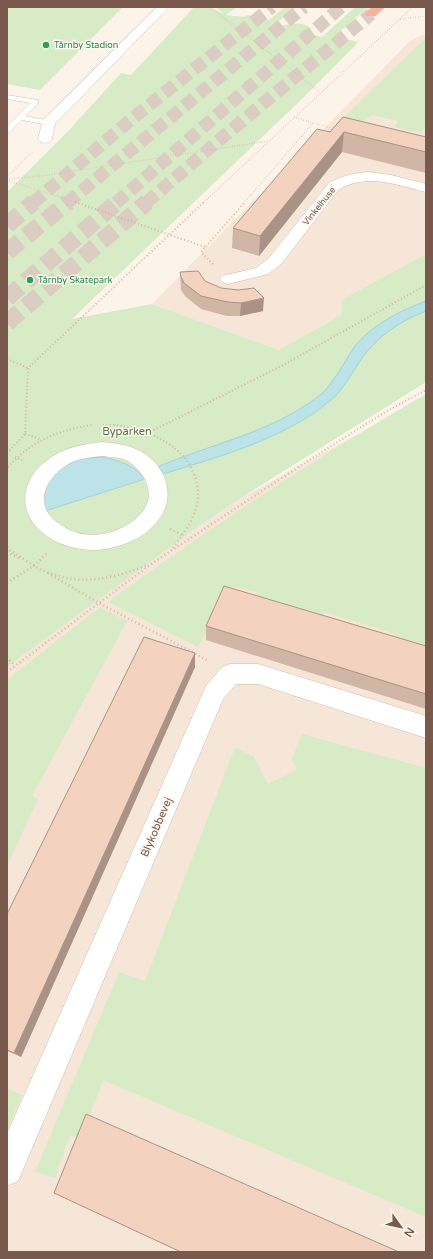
<svg xmlns="http://www.w3.org/2000/svg" width="433" height="1259" font-family="'Varela Round',sans-serif">
  <style>
    .residential { fill: #f5e6d7 }
    .green { fill: #d7ebc6 }
    .water { fill: #bce3e7; stroke: #a2d3d9 }
    .lines { fill: none; stroke-linecap: round; stroke-linejoin: round }
    .highway-tunnel-far1 { stroke: #dccdc2; stroke-width: 13; stroke-dasharray: 13 6; stroke-linecap: butt }
    .highway-tunnel { stroke: #dccdc2; stroke-width: 17; stroke-dasharray: 17 8; stroke-linecap: butt }
    .lane-casing { stroke: #d2bdb0; stroke-width: 1 }
    .street-casing { stroke: #d2bdb0; stroke-width: 1 }
    .highway-casing { stroke: #d9d1cd; stroke-width: 1 }
    .path-far2 { stroke: #d8b5a2; stroke-width: 1.5; stroke-dasharray: 0.5 2; stroke-linecap: butt }
    .path-far1 { stroke: #d8b5a2; stroke-width: 2; stroke-dasharray: 1 2.5; stroke-linecap: butt }
    .path { stroke: #d8b5a2; stroke-width: 2.5; stroke-dasharray: 1 3; stroke-linecap: butt }
    .lane { fill: #fff; fill-rule: evenodd }
    .street { fill: #fff; fill-rule: evenodd }
    .highway { fill: #f7b2a0; fill-rule: evenodd }
    .wall { fill: #d1b5a5 }
    .shaded-wall { fill: #aa9386 }
    .building { fill: #f3d2c0; stroke: #aa9386 }
    .leisure-dot { fill: #2e9e5b; stroke: #fff8f0; stroke-width: 1.5 }
    .labels { text-anchor: middle; stroke-width: 3; stroke-linejoin: round; paint-order: stroke }
    .far-leisure-label { font-size: 9px; fill: #27864d; stroke: #fff8f0; text-anchor: start }
    .far-street-label { font-size: 9px; fill: #78594c; stroke: #fff8f0 }
    .park-label { font-size: 11px; fill: #537841; stroke: #fff8f0 }
    .street-label { font-size: 11px; fill: #78594c; stroke: #fff8f0 }
  </style>
  <rect width="100%" height="100%" fill="#fdf4e9"/>
  <g class="residential">
    <path d="M426,33V254L343,299L341,315L279,350L152,304L410,41Z"/>
    <path d="M426,397V1252H7V667L199,526L239,499Z"/>
  </g>
  <g class="green">
    <path d="M7,7H123L40,90L7,84Z"/>
    <path d="M194,7H209L224,14L216,7H237L226,15L244,17L247,15L269,20L285,7H296L274,25C288,28 307,15 314,35L322,37L355,7H368L335,36L358,42L354,47L304,97L72,319L152,304L279,350L341,315L343,299L426,254V382L239,499L199,526L7,667V192L71,128L121,73L131,75Z"/>
    <path d="M426,38V126L421,133L395,127L398,121L373,115L354,127L338,123Z"/>
    <path d="M426,394V656L392,647L396,634L324,612L319,625L252,605L257,592L231,586L198,647L108,602C210,527 316,458 426,394Z"/>
    <path d="M100,607L127,621L32,796L38,799L7,866V680Z"/>
    <path d="M302,734L426,768V1217L103,1080L81,1139L70,1135L55,1178L35,1172L119,972L145,981L235,747L254,757L268,784L297,770L292,759Z"/>
    <path d="M7,1089L22,1095L7,1130Z"/>
  </g>
  <g class="water">
    <path d="M426,301V311C400,321 376,337 360,361C351,374 343,390 331,400C282,441 216,457 157,476L151,470C207,444 271,434 320,395C332,386 346,359 355,346C373,324 400,311 426,301Z"/>
    <path d="M101,457C118,460 135,465 145,479L45,511C34,485 59,465 82,459C88,458 95,458 101,457Z"/>
  </g>
  <g class="lines">
    <g class="highway-tunnel-far1">
      <path d="M33,203L128,122L272,7"/>
      <path d="M67,203L304,7"/>
      <path d="M116,203L341,7"/>
      <path d="M146,203L218,141L371,14"/>
    </g>
    <g class="highway-tunnel">
      <path d="M7,225L34,202"/>
      <path d="M7,252L68,202"/>
      <path d="M7,298L117,202"/>
      <path d="M7,323L147,202"/>
    </g>
    <g class="lane-casing">
      <path id="lane" d="M7,95L38,100V104L25,116L51,121L52,123L48,125L22,120L10,132H7V126L30,103L7,99Z"/>
    </g>
    <g class="street-casing">
      <g id="street">
        <path d="M157,7H169L55,124L52,139L50,142L45,143L40,142L38,139L43,120Z"/>
        <path d="M368,172L391,175L426,184V192C395,185 370,173 339,189L281,264L268,274L228,284L222,282L220,279L222,276L256,268L269,258L329,183C342,176 354,173 368,172Z"/>
        <path d="M102,442C115,443 129,445 140,451C170,468 178,503 152,527C143,537 131,542 118,546C99,552 83,551 65,545C19,529 10,483 53,456C67,447 85,444 102,442ZM102,456C110,457 119,457 126,460C142,469 156,490 145,508C130,532 91,543 66,528C60,524 52,520 48,513C35,493 55,470 72,462C82,458 92,457 102,456Z"/>
        <path d="M230,664H258L426,716V738L258,684H236L223,699L18,1181L7,1186V1134L206,686L222,667Z"/>
      </g>
    </g>
    <g class="highway-casing">
      <path id="highway" d="M372,7H385L375,16H367L365,14Z"/>
    </g>
    <g class="path-far2">
      <path d="M210,7L320,92"/>
      <path d="M400,19L413,7"/>
      <path d="M294,117L313,123"/>
      <path d="M7,177L32,152"/>
      <path d="M7,179L41,176L268,141"/>
      <path d="M7,180L78,203"/>
      <path d="M203,203L400,19L426,16"/>
      <path d="M244,203L313,123L336,129"/>
    </g>
    <g class="path-far1">
      <path d="M75,202L205,247"/>
      <path d="M213,264L201,252L245,202"/>
      <path d="M7,359L28,368"/>
      <path d="M103,425C133,423 176,440 191,467"/>
      <path d="M25,434L40,439"/>
      <path d="M146,437L150,432L285,364L426,285"/>
      <path d="M7,453L25,434L28,368L204,202"/>
      <path d="M15,457L24,461"/>
      <path d="M8,467C31,441 60,429 94,425"/>
      <path d="M298,467L387,411L426,390"/>
    </g>
    <g class="path">
      <path d="M7,468L9,466"/>
      <path d="M170,529L184,536"/>
      <path d="M7,547L9,550C24,559 38,570 55,575C86,586 119,576 148,565"/>
      <path d="M173,548C193,522 208,498 190,466"/>
      <path d="M7,552L21,559"/>
      <path d="M48,573L99,603L207,660"/>
      <path d="M7,583L35,565L46,554"/>
      <path d="M7,657L15,666"/>
      <path d="M7,672L151,564L300,466"/>
    </g>
    <use href="#lane" class="lane"/>
    <use href="#street" class="street"/>
    <use href="#highway" class="highway"/>
  </g>
  <g class="wall">
    <path d="M343,117L426,137V173L342,152L259,256L232,248L233,228L330,132Z"/>
    <path d="M180,272L205,281L263,311L240,316H227L201,309L185,296L181,290Z"/>
    <path d="M206,626L426,646V709L206,640Z"/>
    <path d="M195,653V667L21,1057L7,1051V914Z"/>
  </g>
  <g class="shaded-wall">
    <path d="M344,132L342,152L259,256L260,236Z"/>
    <path d="M264,298L263,311L240,316L241,303Z"/>
    <path d="M195,653V667L21,1057L14,1053Z"/>
  </g>
  <g class="building">
    <path d="M343,117L426,137V152L344,132L260,236L233,228L317,129L330,132Z"/>
    <path d="M198,271L205,281L221,288L238,290L254,288L264,298L241,303L228,302L201,296L184,283L181,277L180,272Z"/>
    <path d="M224,586L426,646V694L206,626Z"/>
    <path d="M144,637L195,653L14,1053L7,1050V914Z"/>
    <path d="M86,1114L399,1252H181L54,1193Z"/>
  </g>
  <g class="leisure-dot">
    <circle cx="46" cy="45" r="4"/>
    <circle cx="30" cy="280" r="4"/>
  </g>
  <g class="labels">
    <g class="far-leisure-label">
      <text x="54" y="48">Tårnby Stadion</text>
      <text x="38" y="283">Tårnby Skatepark</text>
    </g>
    <g class="far-street-label">
      <text transform="translate(319 206) rotate(-51)" y="3">Vinkelhuse</text>
    </g>
    <g class="park-label">
      <text x="127" y="435">Byparken</text>
    </g>
    <g class="street-label">
      <text transform="translate(156 827) rotate(-67)" y="4">Blykobbevej</text>
    </g>
  </g>
  <rect width="433" height="1259" fill="none" stroke="#78594c" stroke-width="16"/>
  <g transform="translate(401 1227) rotate(123)" stroke="#fff8f0" stroke-width="3" paint-order="stroke">
  <path d="M0-3L7 15L0 10L-7 15Z" fill="#78594c"/>
  <text y="-6" font-size="11" font-weight="bold" text-anchor="middle" fill="#78594c">N</text>
  </g>
</svg>
